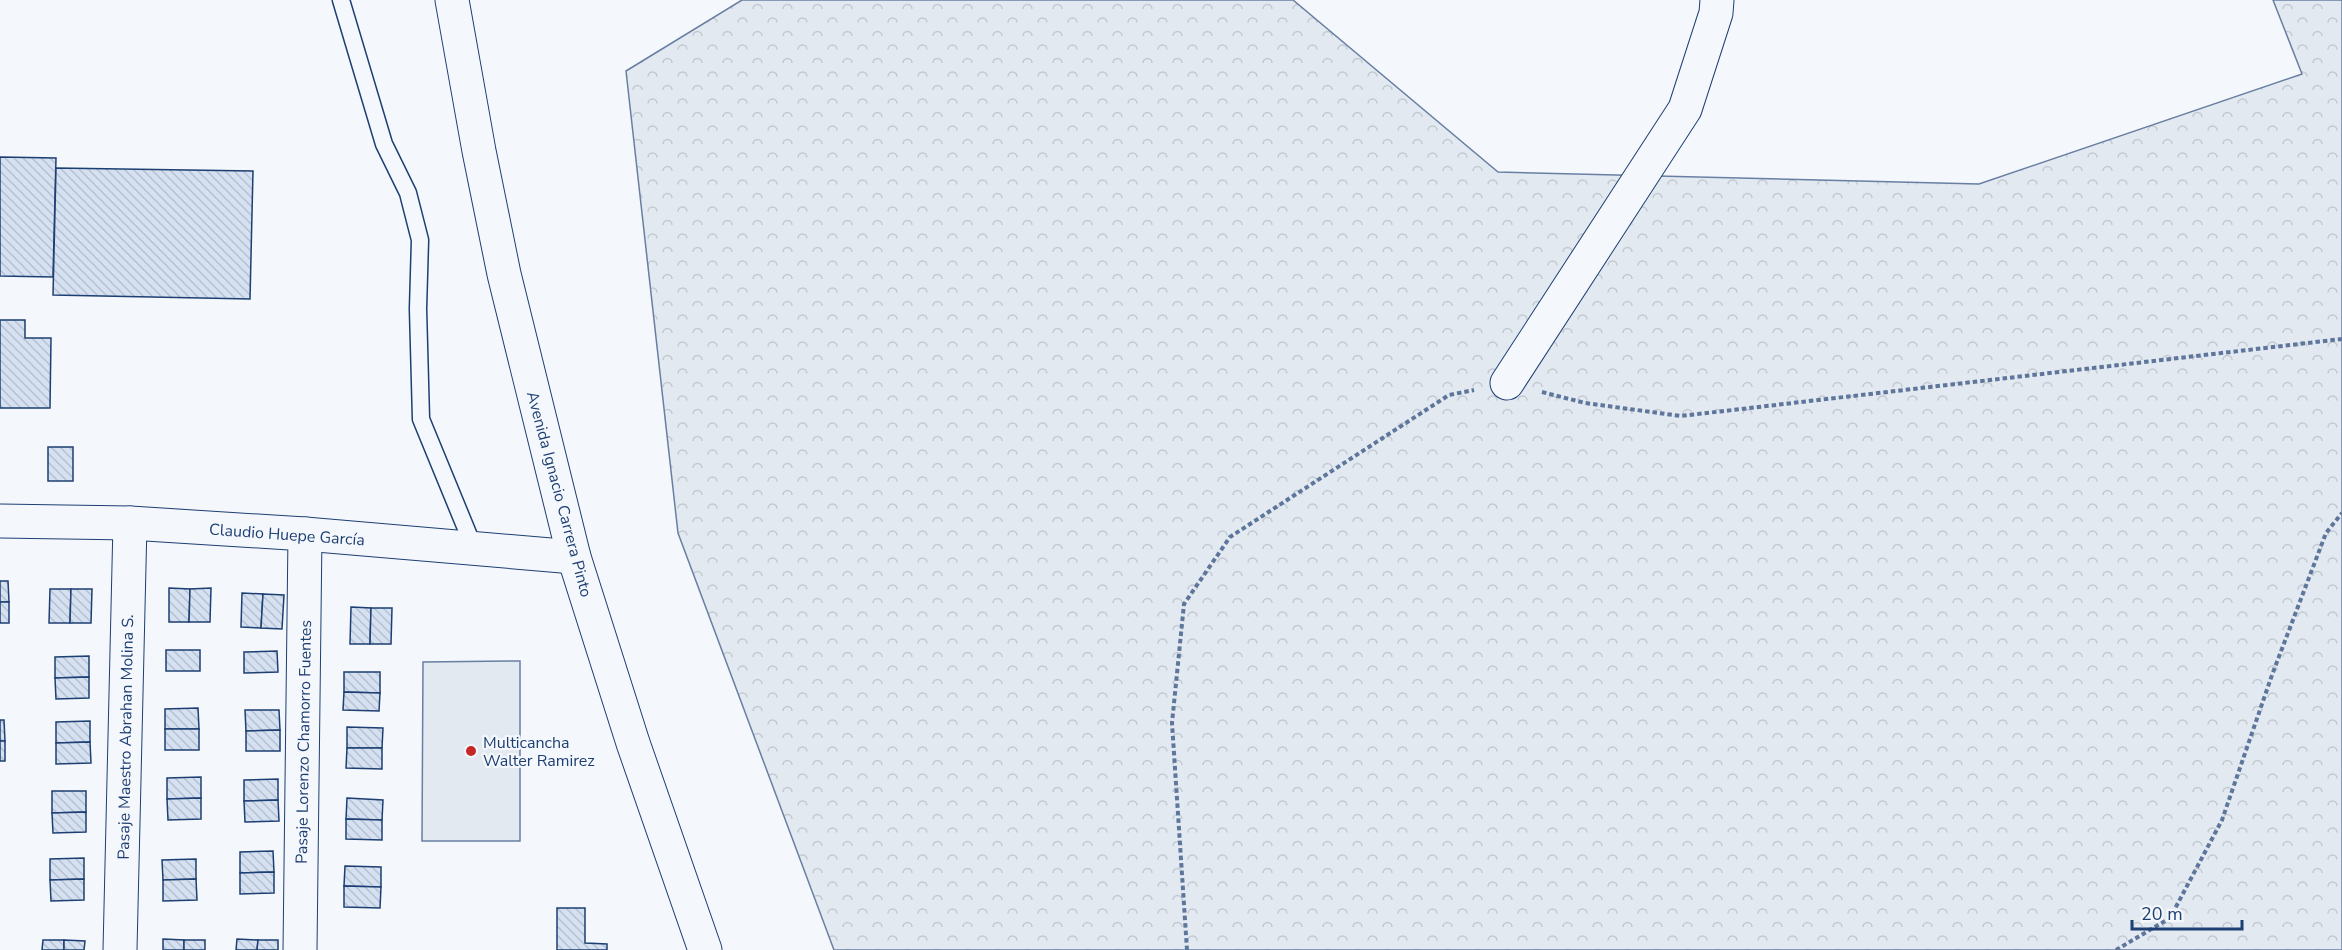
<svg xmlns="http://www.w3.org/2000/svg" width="2342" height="950" font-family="'Nunito Sans',sans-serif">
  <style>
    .forest { fill: url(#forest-crowns); stroke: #687fa3; stroke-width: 1.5 }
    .garden { fill: #e3e9f0; stroke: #687fa3; stroke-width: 1.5 }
    .building { fill: url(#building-back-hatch); stroke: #1d3f73; stroke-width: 1.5 }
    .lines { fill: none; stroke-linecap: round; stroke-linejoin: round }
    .service-casing { stroke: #1d3f73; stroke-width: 19 }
    .minor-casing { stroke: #1d3f73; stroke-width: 35 }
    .primary-casing { stroke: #1d3f73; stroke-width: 35 }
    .path { stroke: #5e769c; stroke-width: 4; stroke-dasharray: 4.5 3; stroke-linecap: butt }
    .service { stroke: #f4f7fb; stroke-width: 16 }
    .minor { stroke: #f4f7fb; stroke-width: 33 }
    .primary { stroke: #f4f7fb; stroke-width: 33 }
    .poi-dot { fill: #c62828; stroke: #f4f7fb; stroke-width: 2 }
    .labels { text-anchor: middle; stroke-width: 4.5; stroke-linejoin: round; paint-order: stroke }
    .street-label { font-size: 16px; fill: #1d3f73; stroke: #f4f7fb }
    .poi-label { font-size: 16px; fill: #1d3f73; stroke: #f4f7fb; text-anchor: start }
  </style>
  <defs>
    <pattern id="forest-crowns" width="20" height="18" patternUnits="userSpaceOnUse" patternTransform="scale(1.5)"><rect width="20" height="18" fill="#e3e9f0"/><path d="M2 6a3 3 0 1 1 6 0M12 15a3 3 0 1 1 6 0" fill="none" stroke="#c2c9d1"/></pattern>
    <pattern id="building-back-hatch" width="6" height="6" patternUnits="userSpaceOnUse" patternTransform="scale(1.5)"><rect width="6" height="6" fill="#d5e0f0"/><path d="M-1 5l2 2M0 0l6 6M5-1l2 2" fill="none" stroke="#b6c1d1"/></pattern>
  </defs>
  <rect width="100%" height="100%" fill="#f4f7fb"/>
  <path class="forest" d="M742,0H1293L1498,172L1979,184L2302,74L2273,0H2342V950H834L678,533L626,71Z"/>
  <path class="garden" d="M520,661V841H422L423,662Z"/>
  <g class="building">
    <path d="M0,157L56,158L53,277L0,276Z"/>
    <path d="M56,168L253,171L250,299L53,295Z"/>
    <path d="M0,320H25V338H51L50,408H0Z"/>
    <rect x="48" y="447" width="25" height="34"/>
    <path d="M0,581H8L9,602H0Z"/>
    <path d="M169,588L190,589L189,622H169Z"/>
    <path d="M211,588L210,622H189L190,589Z"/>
    <path d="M50,589H71L70,623H49Z"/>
    <path d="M71,589H92L91,623H70Z"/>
    <path d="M242,593L263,594L261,628L241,627Z"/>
    <path d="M263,594L284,595L282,629L261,628Z"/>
    <rect x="0" y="602" width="9" height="21"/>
    <path d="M351,607L371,608L370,644H350Z"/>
    <path d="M371,608H392L391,644H370Z"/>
    <rect x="166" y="650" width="34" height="21"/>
    <path d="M277,651L278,672L244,673V652Z"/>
    <path d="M89,656V677L55,678V657Z"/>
    <path d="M344,672H380V693L344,692Z"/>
    <path d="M89,677V698L56,699L55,678Z"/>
    <path d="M344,692L380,693L379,711L343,710Z"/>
    <path d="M198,708L199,729H165V709Z"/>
    <path d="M245,710H279L280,730L246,731Z"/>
    <path d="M0,720H4L5,741H0Z"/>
    <path d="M90,721V742L56,743V722Z"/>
    <path d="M347,727L383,728L382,748H347Z"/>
    <rect x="165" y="729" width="34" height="21"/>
    <path d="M280,730V751H246V731Z"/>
    <rect x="0" y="741" width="5" height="20"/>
    <path d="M90,742L91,763L56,764V743Z"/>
    <path d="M347,748H382V769L346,768Z"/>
    <path d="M201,777V798L167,799V778Z"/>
    <path d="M278,779V800L244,801V780Z"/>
    <path d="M52,791H86V812L52,813Z"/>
    <path d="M201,798V819L168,820L167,799Z"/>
    <path d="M347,798L383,800L382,820L346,819Z"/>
    <path d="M278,800L279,821L245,822L244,801Z"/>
    <path d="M86,812V832L53,833L52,813Z"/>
    <path d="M346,819L382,820V840L346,839Z"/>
    <path d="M273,851L274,872L240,873V852Z"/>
    <path d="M84,858V879L50,880V859Z"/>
    <path d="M196,859V879L163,880L162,860Z"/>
    <path d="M345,866L381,867V887L344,886Z"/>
    <path d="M274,872V893L240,894V873Z"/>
    <path d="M84,879V900L51,901L50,880Z"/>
    <path d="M196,879L197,900L163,901V880Z"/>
    <path d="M344,886L381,887L380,908L344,907Z"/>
    <path d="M557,908H585V943L607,944V950H557Z"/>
    <path d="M163,939L184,940V950H163Z"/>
    <path d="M237,939L258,940L257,950H236Z"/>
    <path d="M43,940H64V950H42Z"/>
    <path d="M64,940L85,941L84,950H64Z"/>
    <rect x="184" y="940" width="21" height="10"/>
    <path d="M258,940H278V950H257Z"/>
  </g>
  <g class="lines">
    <g class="service-casing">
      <path id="service" d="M341,0L384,144L408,193L420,240L418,309L421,419L474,548"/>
    </g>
    <g class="minor-casing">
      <g id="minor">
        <path d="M1507,383L1685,109L1716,13L1717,0"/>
        <path d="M0,521L130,523L305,534L574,557"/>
        <path d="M120,950L130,523"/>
        <path d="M300,950L305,534"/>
      </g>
    </g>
    <g class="primary-casing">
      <path id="primary" d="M452,0L479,151L504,274L574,557L633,743L705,950"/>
    </g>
    <g class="path">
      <path d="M1542,392L1585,403L1681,416L2342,339"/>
      <path d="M1187,950L1172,723L1184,604L1230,537L1449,395L1474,390"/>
      <path d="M2116,950L2170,918L2222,820L2272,675L2326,533L2342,513"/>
    </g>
    <use href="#service" class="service"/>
    <use href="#minor" class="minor"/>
    <use href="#primary" class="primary"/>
  </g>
  <circle class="poi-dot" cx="471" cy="751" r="6"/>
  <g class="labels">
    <g class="street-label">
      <text transform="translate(560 494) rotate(75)" y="6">Avenida Ignacio Carrera Pinto</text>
      <text transform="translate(287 534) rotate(4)" y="6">Claudio Huepe García</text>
      <text transform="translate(125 737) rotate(-89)" y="6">Pasaje Maestro Abrahan Molina S.</text>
      <text transform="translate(303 742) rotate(-89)" y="6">Pasaje Lorenzo Chamorro Fuentes</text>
    </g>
    <g class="poi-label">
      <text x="483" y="748">Multicancha<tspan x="483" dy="18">Walter Ramirez</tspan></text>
    </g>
  </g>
  <path d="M2132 920v9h110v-9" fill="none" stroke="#1d3f73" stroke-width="3"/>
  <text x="2141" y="920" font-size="18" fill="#1d3f73" stroke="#f4f7fb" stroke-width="4.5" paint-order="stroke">20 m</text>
</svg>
